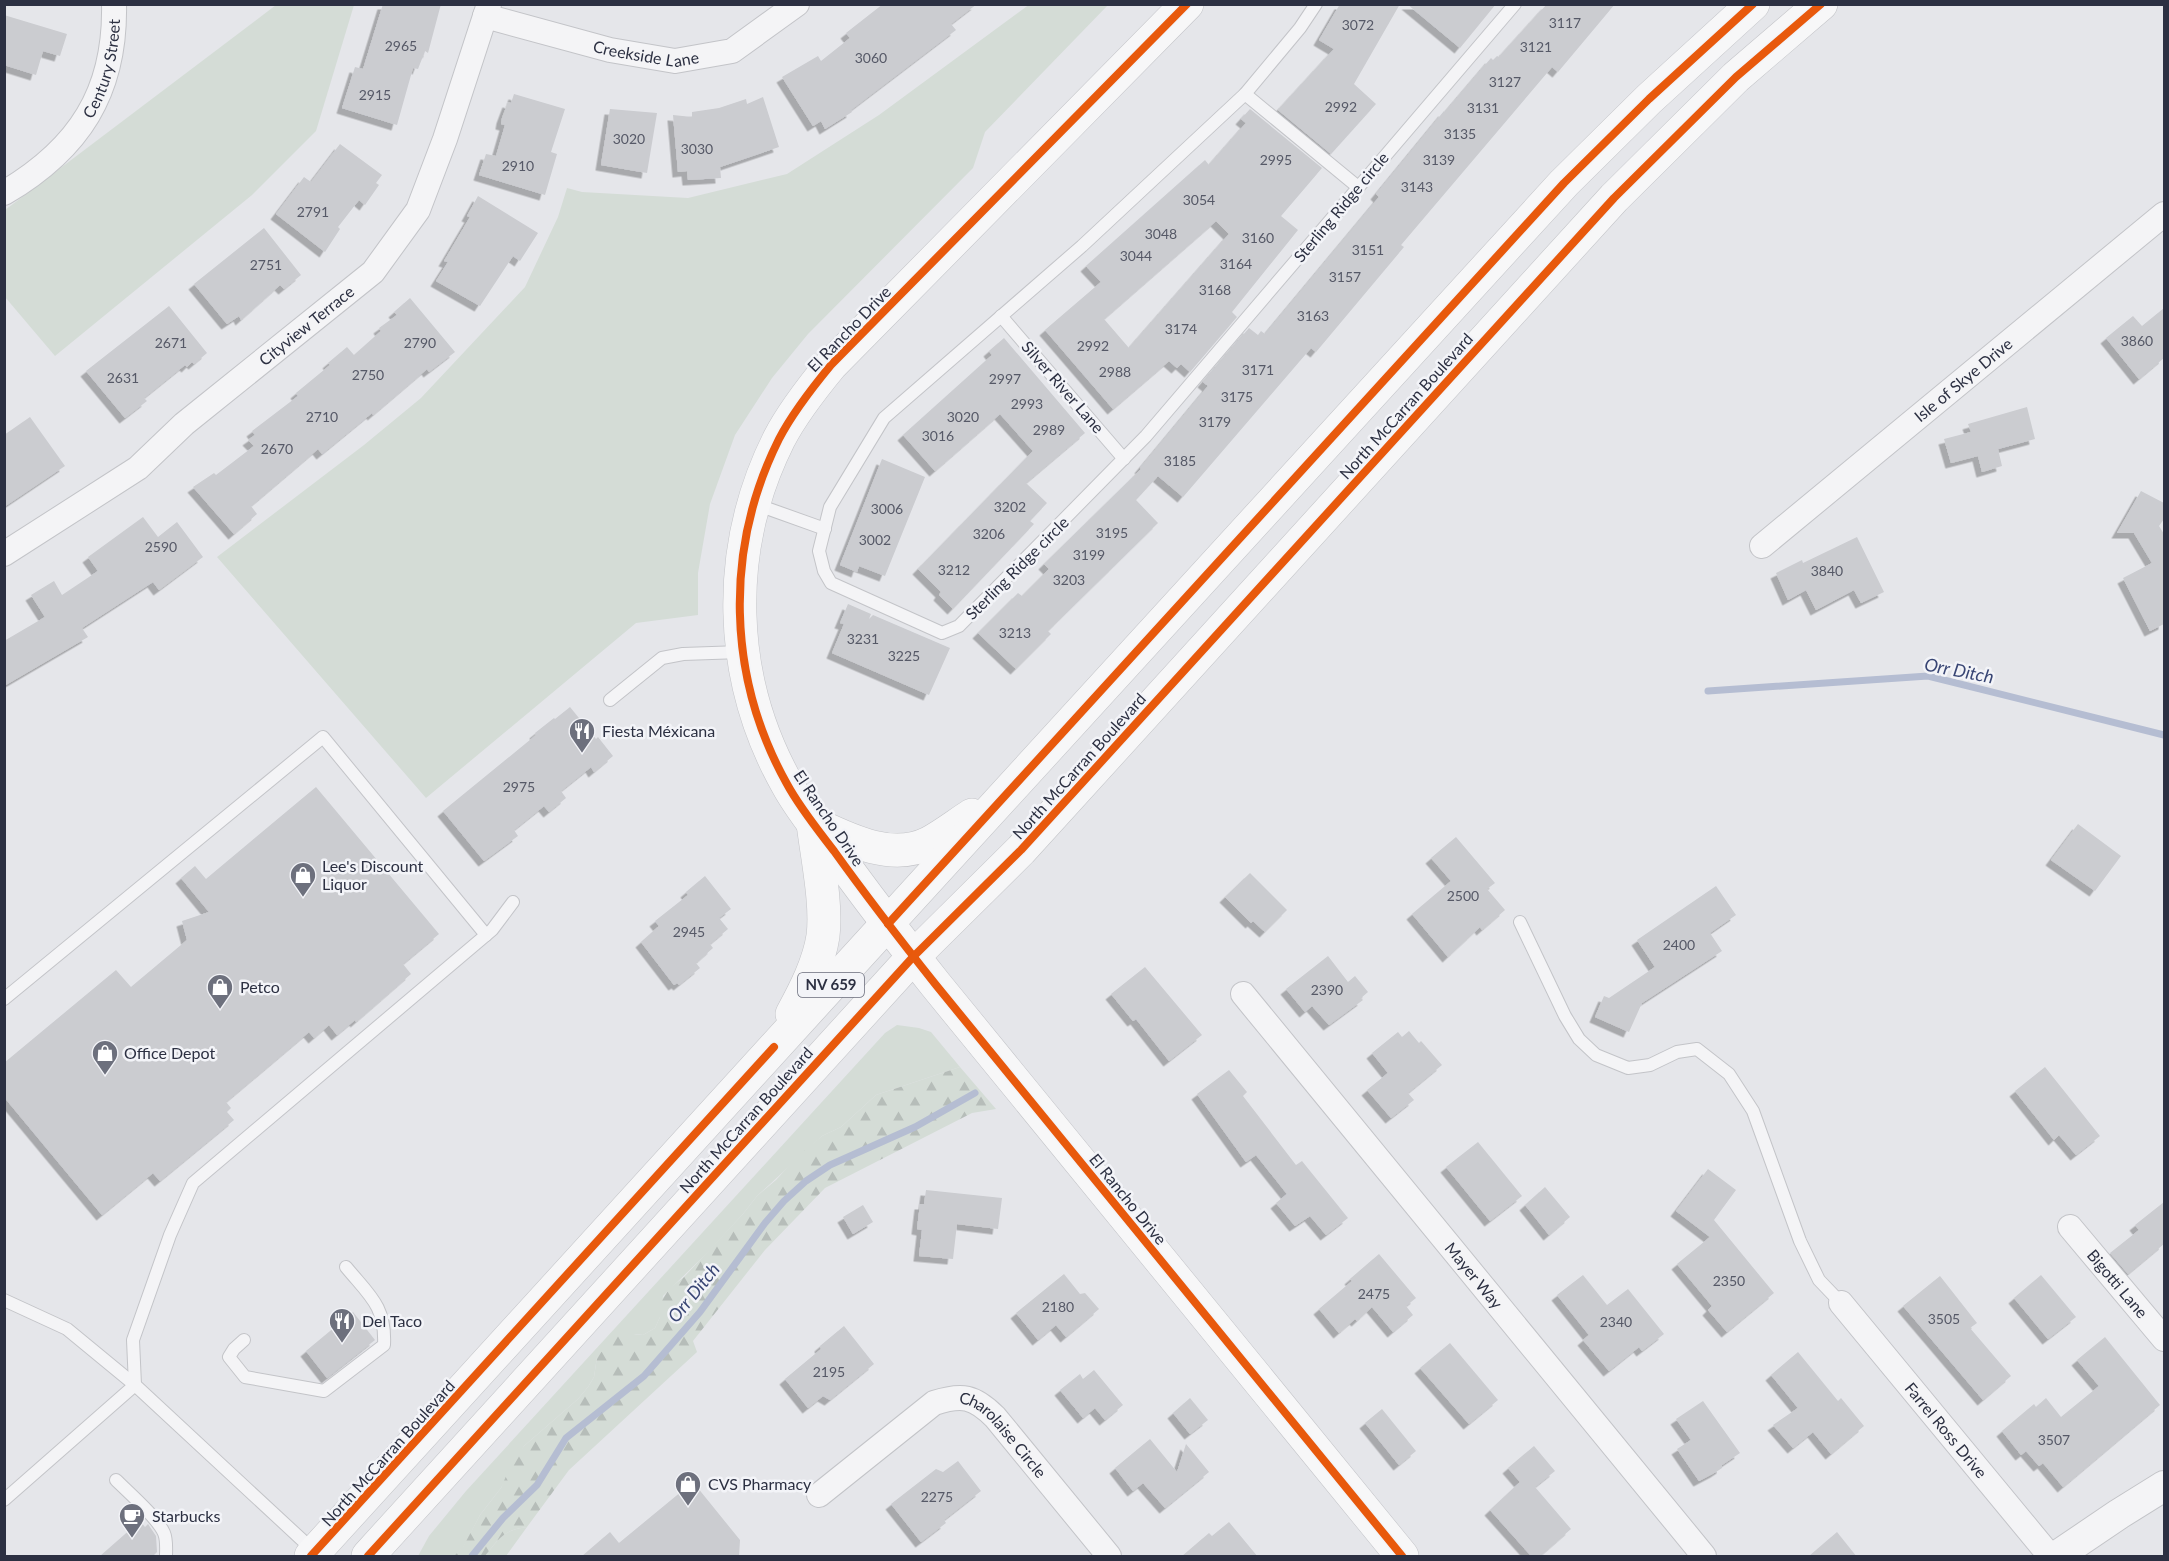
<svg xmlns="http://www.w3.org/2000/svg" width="2169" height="1561" font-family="Lato,sans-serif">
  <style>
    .green { fill: #d4dcd6 }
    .forest { fill: url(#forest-firs) }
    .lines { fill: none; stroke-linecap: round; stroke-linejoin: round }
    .stream { stroke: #b5bdd2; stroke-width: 7 }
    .building { fill: #cbccd0; fill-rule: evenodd; filter: url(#shadow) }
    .service-casing { stroke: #c3c4c8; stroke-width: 14 }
    .minor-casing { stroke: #c3c4c8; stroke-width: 26 }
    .tertiary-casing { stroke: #c3c4c8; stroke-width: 32 }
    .secondary-casing { stroke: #c3c4c8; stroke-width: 34 }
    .primary-casing { stroke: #c2c3c7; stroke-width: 34 }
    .service { stroke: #f4f4f6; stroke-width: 12 }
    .minor { stroke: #f4f4f6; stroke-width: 24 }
    .tertiary { stroke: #f4f4f6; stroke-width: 30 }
    .secondary { stroke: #f7f7f8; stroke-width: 33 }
    .primary { stroke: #f7f7f8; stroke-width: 33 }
    .cycleway-casing { stroke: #f3f4f8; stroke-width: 11 }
    .cycleway { stroke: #e8590c; stroke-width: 8 }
    .labels { text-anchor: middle; stroke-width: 5; stroke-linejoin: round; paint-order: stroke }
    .number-label { font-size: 14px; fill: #565967 }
    .shield { fill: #f3f4f8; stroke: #686b79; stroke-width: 1.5 }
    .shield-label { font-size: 15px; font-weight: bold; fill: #2c3042 }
    .street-label { font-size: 16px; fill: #2c3042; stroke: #f3f4f8 }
    .poi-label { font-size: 16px; fill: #2c3042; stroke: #f3f4f8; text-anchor: start }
    .water-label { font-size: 18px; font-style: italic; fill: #394674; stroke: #f3f4f8 }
  </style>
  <defs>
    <pattern id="forest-firs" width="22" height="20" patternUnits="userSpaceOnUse" patternTransform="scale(1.5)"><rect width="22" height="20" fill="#d4dcd6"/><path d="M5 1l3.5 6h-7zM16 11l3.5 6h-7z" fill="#b6bdb9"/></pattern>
    <filter id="shadow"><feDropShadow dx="-5.5" dy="5.5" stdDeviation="0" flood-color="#0004"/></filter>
  </defs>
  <rect width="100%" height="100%" fill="#e5e6ea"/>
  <g class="green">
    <path d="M1030,4L1108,5L985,132L973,168L808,334L772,378L735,435L710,504L698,573V615L636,623L426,798L217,557L364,445L421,398L525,287L558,217L567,188L582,192L688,198L787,174L879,115Z"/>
    <path d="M276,5H354L316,131L252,195L55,356L5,297V210Z"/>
    <path d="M897,1025L919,1028L931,1032L960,1067L876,1095L841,1127L822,1136L757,1196L743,1214L709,1251L663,1296L660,1317L655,1328L643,1335L635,1334L597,1357L594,1377L588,1387L578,1399L524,1446L501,1488L480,1515L463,1548L454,1556H418L429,1536L466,1491L885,1033Z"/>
    <path d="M527,1527L506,1556H485C499,1539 503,1530 527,1527Z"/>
  </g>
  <path class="forest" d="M960,1067L996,1109L972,1113L825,1188L765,1250L693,1341L697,1352L569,1470L527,1527C504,1530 499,1538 485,1556H454L463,1547L480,1515L501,1488L512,1462L524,1446L578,1399L588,1387L594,1377L597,1357L614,1337L623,1333L643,1335L655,1328L660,1317L657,1306L670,1288L684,1277L743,1214L757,1196L776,1180L797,1157L822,1136L841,1127L876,1095Z"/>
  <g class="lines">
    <g class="stream">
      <path d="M1708,691L1928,676L2164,735"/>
      <path d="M472,1556L503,1518L537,1485L566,1438L644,1376L700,1312L765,1223L784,1201L806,1181L830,1165L915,1127L975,1093"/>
    </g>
  </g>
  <g class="building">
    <path d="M383,4H441L428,53L425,51L418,69L413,68L397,125L342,108L355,67L363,69Z"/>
    <path d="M883,4H977L951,24L956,30L851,110L852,112L825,129L821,121L813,126L782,77L818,56L821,61L850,38L846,33Z"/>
    <path d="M1340,4H1400L1354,84L1376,104L1331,154L1278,110L1334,49L1319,40Z"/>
    <path d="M1407,4H1496L1460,48Z"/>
    <path d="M1547,4H1615L1558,72L1552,67L1401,245L1404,247L1316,352L1311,348L1183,497L1158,476L1136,500L1158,523L1048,631L1051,634L1016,669L978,633L1018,593L1022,596L1049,569L1044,564L1141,469L1140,468L1208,386L1203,382L1249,328L1258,335L1261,331L1265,334L1379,197L1376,194L1444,111L1445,112L1491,58L1493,60L1497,56L1499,57Z"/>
    <path d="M4,15L67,34L60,56L43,51L36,75L4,65Z"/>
    <path d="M514,94L565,109L551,152L557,154L545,195L479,175L486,154L496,156L505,125L501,124L502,118L508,102L511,103Z"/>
    <path d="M763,97L779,147L720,167L721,178L688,180L687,171L678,172L673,115L692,117V112L719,108L746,99L747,104Z"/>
    <path d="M610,109L657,113L647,173L601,165Z"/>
    <path d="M1250,109L1322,168L1281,216L1298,230L1232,312L1237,317L1190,372L1181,364L1177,368L1169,361L1113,409L1045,330L1101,282L1086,266L1205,160L1209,165L1246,123L1241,119ZM1216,221L1229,234L1129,348L1104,319Z"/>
    <path d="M340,144L382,175L376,183L379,185L365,205L359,200L338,227L340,229L325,252L276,214L304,177L311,182Z"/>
    <path d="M478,196L538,233L520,261L513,256L480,306L436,281L448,262L444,261L470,217L467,216Z"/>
    <path d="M264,228L301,275L284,289L280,285L241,320L239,316L227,324L194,284Z"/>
    <path d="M410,298L455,352L429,372L427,369L373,415L372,413L322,454L318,449L251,506L257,514L234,534L193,487L214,473L216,475L254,446L248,440L255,435L252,431L298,396L296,393L330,365L328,363L347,347L354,355L381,331L379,328L397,315L394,312Z"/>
    <path d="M169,306L207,353L194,364L192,362L187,367L185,365L144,398L147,401L125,418L86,371Z"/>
    <path d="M2164,308V358L2139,379L2106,338L2133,316L2142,326Z"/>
    <path d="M1004,338L1085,433L1026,483L1047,503L1030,521L1034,524L953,609L939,595L941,592L918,569L1033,451L1000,414L935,471L903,435L992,355L989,351Z"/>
    <path d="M2027,407L2035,439L1998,449L2002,466L1982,472L1978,456L1951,463L1944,439L1971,432L1968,424Z"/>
    <path d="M30,417L65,466L4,507V435Z"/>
    <path d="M882,459L925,477L885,576L859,566L857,572L840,565Z"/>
    <path d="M2141,491L2164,503V519L2159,526L2164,534V624L2150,631L2123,578L2152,563L2134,533H2117Z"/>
    <path d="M143,517L158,537L177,522L203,557L159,590L153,582L82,628L88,637L4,686V641L45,617L31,595L54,581L62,595L98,571L88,557Z"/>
    <path d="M1857,537L1884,592L1861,603L1854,590L1816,610L1806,590L1788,600L1776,573L1802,560L1803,563Z"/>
    <path d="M848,604L871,614L869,619L873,615L950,648L929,695L832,653L844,624L840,623Z"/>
    <path d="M570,707L596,739L598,737L613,756L594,772L591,767L561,791L566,798L549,812L544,806L514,830L518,836L484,861L443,811L536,735L535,733L554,718L555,719Z"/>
    <path d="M316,787L439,934L403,964L411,974L356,1022L355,1020L337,1035L329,1025L314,1038L309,1032L226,1102L231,1108L227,1112L234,1120L160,1181L153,1173L102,1215L4,1097V1063L116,970L131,987L187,940L182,921L209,912L181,878L195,866L206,879Z"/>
    <path d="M2078,824L2121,856L2095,891L2051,860Z"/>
    <path d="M1456,837L1495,883L1487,889L1505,910L1482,930L1480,927L1448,957L1412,914L1451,881L1431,858Z"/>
    <path d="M1250,873L1287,910L1265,932L1253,921L1251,923L1225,897Z"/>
    <path d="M705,876L731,909L719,918L728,929L710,944L713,948L696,963L700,968L679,985L677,983L674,985L641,942L659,926L655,921L688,895L686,892Z"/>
    <path d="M1716,886L1736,915L1710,933L1722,951L1642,1003L1629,1032L1595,1017L1604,996L1609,998L1655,967L1637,940Z"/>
    <path d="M1328,956L1348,982L1355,976L1368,992L1361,998L1363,1000L1329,1025L1312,1006L1305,1012L1286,989Z"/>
    <path d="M1145,967L1202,1035L1169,1061L1136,1019L1133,1021L1111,994Z"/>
    <path d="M1409,1031L1419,1043L1421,1041L1442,1065L1408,1093L1414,1100L1391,1118L1367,1090L1388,1073L1372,1053L1398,1032L1402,1037Z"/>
    <path d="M2045,1067L2100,1136L2076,1155L2059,1135L2054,1140L2015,1091Z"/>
    <path d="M1229,1070L1247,1092L1243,1096L1296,1165L1302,1161L1348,1218L1326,1235L1310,1216L1295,1226L1276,1203L1287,1194L1256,1155L1246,1162L1197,1094Z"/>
    <path d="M1478,1142L1522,1196L1490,1221L1446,1167Z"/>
    <path d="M1708,1169L1736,1190L1714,1220L1774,1293L1727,1332L1708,1310L1712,1306L1677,1264L1710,1237L1676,1211Z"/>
    <path d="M1545,1187L1570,1217L1549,1235L1525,1205Z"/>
    <path d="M926,1190L1002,1198L998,1229L957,1224L953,1259L919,1256L922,1230L917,1229L920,1204H924Z"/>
    <path d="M2164,1202V1244L2128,1274L2110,1253L2139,1230L2135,1225Z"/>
    <path d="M863,1205L873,1222L853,1234L843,1217Z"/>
    <path d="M1379,1254L1416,1298L1406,1306L1413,1315L1393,1332L1372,1307L1357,1321L1355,1319L1339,1333L1319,1309L1352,1281L1350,1279Z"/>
    <path d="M1064,1274L1080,1294L1085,1293L1099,1309L1066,1337L1056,1325L1038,1340L1016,1313Z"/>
    <path d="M1583,1275L1607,1305L1628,1289L1664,1334L1642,1351L1639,1347L1609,1371L1583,1340L1589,1335L1557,1295Z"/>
    <path d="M2041,1275L2076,1317L2048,1339L2014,1298Z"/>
    <path d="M1940,1276L1977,1323L1970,1328L2011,1376L1983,1400L1903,1306Z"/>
    <path d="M353,1312L375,1340L327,1378L306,1351Z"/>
    <path d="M844,1326L874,1364L830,1400L823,1396L808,1408L785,1379L821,1349L820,1346Z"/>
    <path d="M2105,1337L2160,1405L2063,1487L2043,1463L2039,1466L2026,1451L2021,1455L2002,1431L2034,1404L2036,1407L2046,1398L2061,1417L2099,1386L2077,1360Z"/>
    <path d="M1450,1343L1498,1400L1469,1424L1420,1368Z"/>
    <path d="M1798,1352L1838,1401L1841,1398L1864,1426L1831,1454L1813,1432L1793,1448L1773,1425L1798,1408L1771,1375Z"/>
    <path d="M1094,1370L1123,1405L1105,1420L1095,1408L1083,1418L1060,1390L1080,1374L1083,1379Z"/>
    <path d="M1190,1398L1208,1420L1190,1434L1173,1413Z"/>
    <path d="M1703,1401L1740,1453L1722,1465V1468L1716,1472L1699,1481L1677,1449L1691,1440L1676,1419Z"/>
    <path d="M1382,1409L1416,1451L1399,1465L1365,1423Z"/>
    <path d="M1150,1439L1177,1472L1186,1444L1209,1472L1165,1508L1143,1483L1133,1491L1115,1468Z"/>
    <path d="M1534,1446L1555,1471L1535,1487L1571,1529L1539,1557H1532L1490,1510L1520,1482L1508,1468Z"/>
    <path d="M958,1461L981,1491L944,1520L946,1523L921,1542L891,1504L936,1469L943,1472Z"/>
    <path d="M693,1482L740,1540L739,1557H581L610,1532L619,1543Z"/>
    <path d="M140,1521L145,1527L148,1524L156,1536L157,1552L152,1557H99Z"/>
    <path d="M1229,1522L1258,1557H1181L1209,1533L1212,1536Z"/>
    <path d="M1837,1532L1857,1557H1808Z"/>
  </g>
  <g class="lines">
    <g class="service-casing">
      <g id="service">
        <path d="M1316,4L1300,28L1245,94L1082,246L884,418L830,507L819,551L824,571L831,583L942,633L959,626L1146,436L1515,4"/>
        <path d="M1245,94L1358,187"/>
        <path d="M1001,316L1124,459"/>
        <path d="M755,504L825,529"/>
        <path d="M610,700L662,658L683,654L741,652"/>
        <path d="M1520,922L1565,1016L1579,1039L1596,1055L1628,1068L1650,1065L1677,1052L1697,1049L1729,1074L1753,1111L1800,1241L1819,1280L1841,1303"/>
        <path d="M4,999L323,737L486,935"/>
        <path d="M4,1300L67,1329L135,1385L314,1551"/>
        <path d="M244,1340L234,1349L229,1357L245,1377L324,1391L384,1345C386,1306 369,1295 346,1267"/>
        <path d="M135,1385L133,1340L170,1235L193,1183L492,930L513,902"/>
        <path d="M116,1480C129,1493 157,1517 164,1533C167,1540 166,1549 166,1556"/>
        <path d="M4,1500L135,1385"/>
      </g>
    </g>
    <g class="minor-casing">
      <g id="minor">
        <path id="s1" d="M485,16L610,50L675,61L732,51L797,4"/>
        <path id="s2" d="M4,193C79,149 116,92 114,4"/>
        <path id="s3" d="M1762,546L2164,214"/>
        <path id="s4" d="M4,554L138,468L184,424L373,272L418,210L445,139L489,4"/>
        <path id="s5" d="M1243,994L1704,1556"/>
        <path id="s6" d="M2070,1227L2164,1339"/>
        <path id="s7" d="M1841,1303L2050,1556"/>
        <path id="s8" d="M819,1495L934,1403C962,1394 974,1396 995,1417L1109,1556"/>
      </g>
    </g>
    <g class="tertiary-casing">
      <path id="tertiary" d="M2057,1556L2119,1514L2164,1486"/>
    </g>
    <g class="secondary-casing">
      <path id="secondary" d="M1187,4L831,365C812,388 793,412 779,439C724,549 727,677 787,784C800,808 818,830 834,851C867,897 901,941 936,985L1402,1556"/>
    </g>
    <g class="primary-casing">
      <g id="primary">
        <path d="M813,823C847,839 891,862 929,843C944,835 958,824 972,815"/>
        <path d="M792,1014C805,990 819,963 823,936C827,903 817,857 813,823"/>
        <path d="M311,1556L813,1005L1564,183L1649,99L1753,4"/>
        <path d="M368,1556L913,957L1021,850L1614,198L1736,77L1821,4"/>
      </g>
    </g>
    <use href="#service" class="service"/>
    <use href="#minor" class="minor"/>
    <use href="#tertiary" class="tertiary"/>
    <use href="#secondary" class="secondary"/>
    <use href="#primary" class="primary"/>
    <g class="cycleway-casing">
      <g id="cycleway">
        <path d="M1187,4L831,365C812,388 793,412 779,439C724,549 727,677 787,784C800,808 818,830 834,851C867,897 901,941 936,985L1402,1556"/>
        <path d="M888,924L1564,183L1649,99L1753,4"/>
        <path d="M311,1556L774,1047"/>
        <path d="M368,1556L913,957L1021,850L1614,198L1736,77L1821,4"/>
      </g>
    </g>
    <use href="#cycleway" class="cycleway"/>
  </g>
  <defs>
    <g id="restaurant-pin" transform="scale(1.35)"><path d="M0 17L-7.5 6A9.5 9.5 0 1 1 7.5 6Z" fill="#6d707d" stroke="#f3f4f8"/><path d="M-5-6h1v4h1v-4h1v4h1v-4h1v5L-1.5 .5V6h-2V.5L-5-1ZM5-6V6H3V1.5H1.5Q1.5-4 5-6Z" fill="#fff"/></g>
    <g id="shop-pin" transform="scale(1.35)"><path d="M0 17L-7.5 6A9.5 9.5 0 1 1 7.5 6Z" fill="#6d707d" stroke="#f3f4f8"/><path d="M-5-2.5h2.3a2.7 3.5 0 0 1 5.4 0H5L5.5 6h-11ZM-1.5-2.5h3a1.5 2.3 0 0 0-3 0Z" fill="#fff"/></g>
    <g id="cafe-pin" transform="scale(1.35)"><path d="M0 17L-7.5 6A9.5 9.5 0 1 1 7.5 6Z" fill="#6d707d" stroke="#f3f4f8"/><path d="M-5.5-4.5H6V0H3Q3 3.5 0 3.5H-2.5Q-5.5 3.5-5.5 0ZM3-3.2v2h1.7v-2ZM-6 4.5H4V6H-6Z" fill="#fff"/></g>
  </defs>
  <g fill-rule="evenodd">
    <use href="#restaurant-pin" x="582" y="731"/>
    <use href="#shop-pin" x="303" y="875"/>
    <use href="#shop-pin" x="220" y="987"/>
    <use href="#shop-pin" x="105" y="1053"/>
    <use href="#restaurant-pin" x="342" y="1321"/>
    <use href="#shop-pin" x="688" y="1484"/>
    <use href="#cafe-pin" x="132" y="1516"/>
  </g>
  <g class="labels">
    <g class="number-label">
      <text x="1565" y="28">3117</text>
      <text x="1358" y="30">3072</text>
      <text x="401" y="51">2965</text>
      <text x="1536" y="52">3121</text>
      <text x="871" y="63">3060</text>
      <text x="1505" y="87">3127</text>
      <text x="375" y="100">2915</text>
      <text x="1341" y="112">2992</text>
      <text x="1483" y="113">3131</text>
      <text x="1460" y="139">3135</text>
      <text x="629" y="144">3020</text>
      <text x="697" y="154">3030</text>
      <text x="1276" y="165">2995</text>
      <text x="1439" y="165">3139</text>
      <text x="518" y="171">2910</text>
      <text x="1417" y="192">3143</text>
      <text x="1199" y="205">3054</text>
      <text x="313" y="217">2791</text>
      <text x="1161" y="239">3048</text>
      <text x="1258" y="243">3160</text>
      <text x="1368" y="255">3151</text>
      <text x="1136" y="261">3044</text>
      <text x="1236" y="269">3164</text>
      <text x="266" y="270">2751</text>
      <text x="1345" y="282">3157</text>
      <text x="1215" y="295">3168</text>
      <text x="1313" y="321">3163</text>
      <text x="1181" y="334">3174</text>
      <text x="2137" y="346">3860</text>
      <text x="171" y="348">2671</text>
      <text x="420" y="348">2790</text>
      <text x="1093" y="351">2992</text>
      <text x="1258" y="375">3171</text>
      <text x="1115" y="377">2988</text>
      <text x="368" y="380">2750</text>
      <text x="123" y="383">2631</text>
      <text x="1005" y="384">2997</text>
      <text x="1237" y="402">3175</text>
      <text x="1027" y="409">2993</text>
      <text x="322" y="422">2710</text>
      <text x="963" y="422">3020</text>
      <text x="1215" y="427">3179</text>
      <text x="1049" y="435">2989</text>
      <text x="938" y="441">3016</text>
      <text x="277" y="454">2670</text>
      <text x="1180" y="466">3185</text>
      <text x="1010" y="512">3202</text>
      <text x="887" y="514">3006</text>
      <text x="1112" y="538">3195</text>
      <text x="989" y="539">3206</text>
      <text x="875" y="545">3002</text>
      <text x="161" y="552">2590</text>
      <text x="1089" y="560">3199</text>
      <text x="954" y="575">3212</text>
      <text x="1827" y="576">3840</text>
      <text x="1069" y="585">3203</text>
      <text x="1015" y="638">3213</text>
      <text x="863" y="644">3231</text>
      <text x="904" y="661">3225</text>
      <text x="519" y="792">2975</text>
      <text x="1463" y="901">2500</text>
      <text x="689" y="937">2945</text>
      <text x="1679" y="950">2400</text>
      <text x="1327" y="995">2390</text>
      <text x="1729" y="1286">2350</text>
      <text x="1374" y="1299">2475</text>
      <text x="1058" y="1312">2180</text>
      <text x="1944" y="1324">3505</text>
      <text x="1616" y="1327">2340</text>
      <text x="829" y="1377">2195</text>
      <text x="2054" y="1445">3507</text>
      <text x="937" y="1502">2275</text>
    </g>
    <rect class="shield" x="798" y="973" width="66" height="24" rx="4.5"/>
    <g class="shield-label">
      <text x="831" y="990">NV 659</text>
    </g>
    <g class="street-label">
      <text dy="6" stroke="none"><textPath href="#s1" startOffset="166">Creekside Lane</textPath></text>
      <text dy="6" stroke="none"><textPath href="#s2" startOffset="165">Century Street</textPath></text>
      <text transform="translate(1341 207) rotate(-50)" y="6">Sterling Ridge circle</text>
      <text dy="6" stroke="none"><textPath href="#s4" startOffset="380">Cityview Terrace</textPath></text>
      <text transform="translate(849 329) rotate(-46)" y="6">El Rancho Drive</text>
      <text dy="6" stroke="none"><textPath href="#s3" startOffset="261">Isle of Skye Drive</textPath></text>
      <text transform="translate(1063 387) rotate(49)" y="6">Silver River Lane</text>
      <text transform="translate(1406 406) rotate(-48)" y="6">North McCarran Boulevard</text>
      <text transform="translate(1017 568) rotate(-45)" y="6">Sterling Ridge circle</text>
      <text transform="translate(1079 766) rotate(-48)" y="6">North McCarran Boulevard</text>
      <text transform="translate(829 818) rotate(56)" y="6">El Rancho Drive</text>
      <text transform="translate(746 1120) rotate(-48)" y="6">North McCarran Boulevard</text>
      <text transform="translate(1128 1199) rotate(51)" y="6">El Rancho Drive</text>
      <text dy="6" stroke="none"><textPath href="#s5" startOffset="364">Mayer Way</textPath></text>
      <text dy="6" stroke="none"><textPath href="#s6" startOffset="74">Bigotti Lane</textPath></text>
      <text dy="6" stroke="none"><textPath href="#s7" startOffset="165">Farrel Ross Drive</textPath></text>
      <text dy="6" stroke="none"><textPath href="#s8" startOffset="232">Charolaise Circle</textPath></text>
      <text transform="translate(388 1453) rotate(-48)" y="6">North McCarran Boulevard</text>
    </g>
    <g class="poi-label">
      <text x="602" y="737">Fiesta Méxicana</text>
      <text x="322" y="872">Lee's Discount<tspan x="322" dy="18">Liquor</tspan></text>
      <text x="240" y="993">Petco</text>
      <text x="124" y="1059">Office Depot</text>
      <text x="362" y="1327">Del Taco</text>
      <text x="708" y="1490">CVS Pharmacy</text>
      <text x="152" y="1522">Starbucks</text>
    </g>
    <g class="water-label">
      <text transform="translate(1959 671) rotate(11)" y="6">Orr Ditch</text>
      <text transform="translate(694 1293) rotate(-51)" y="6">Orr Ditch</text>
    </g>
  </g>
  <rect width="2169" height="1561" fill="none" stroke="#2c3042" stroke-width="12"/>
</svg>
